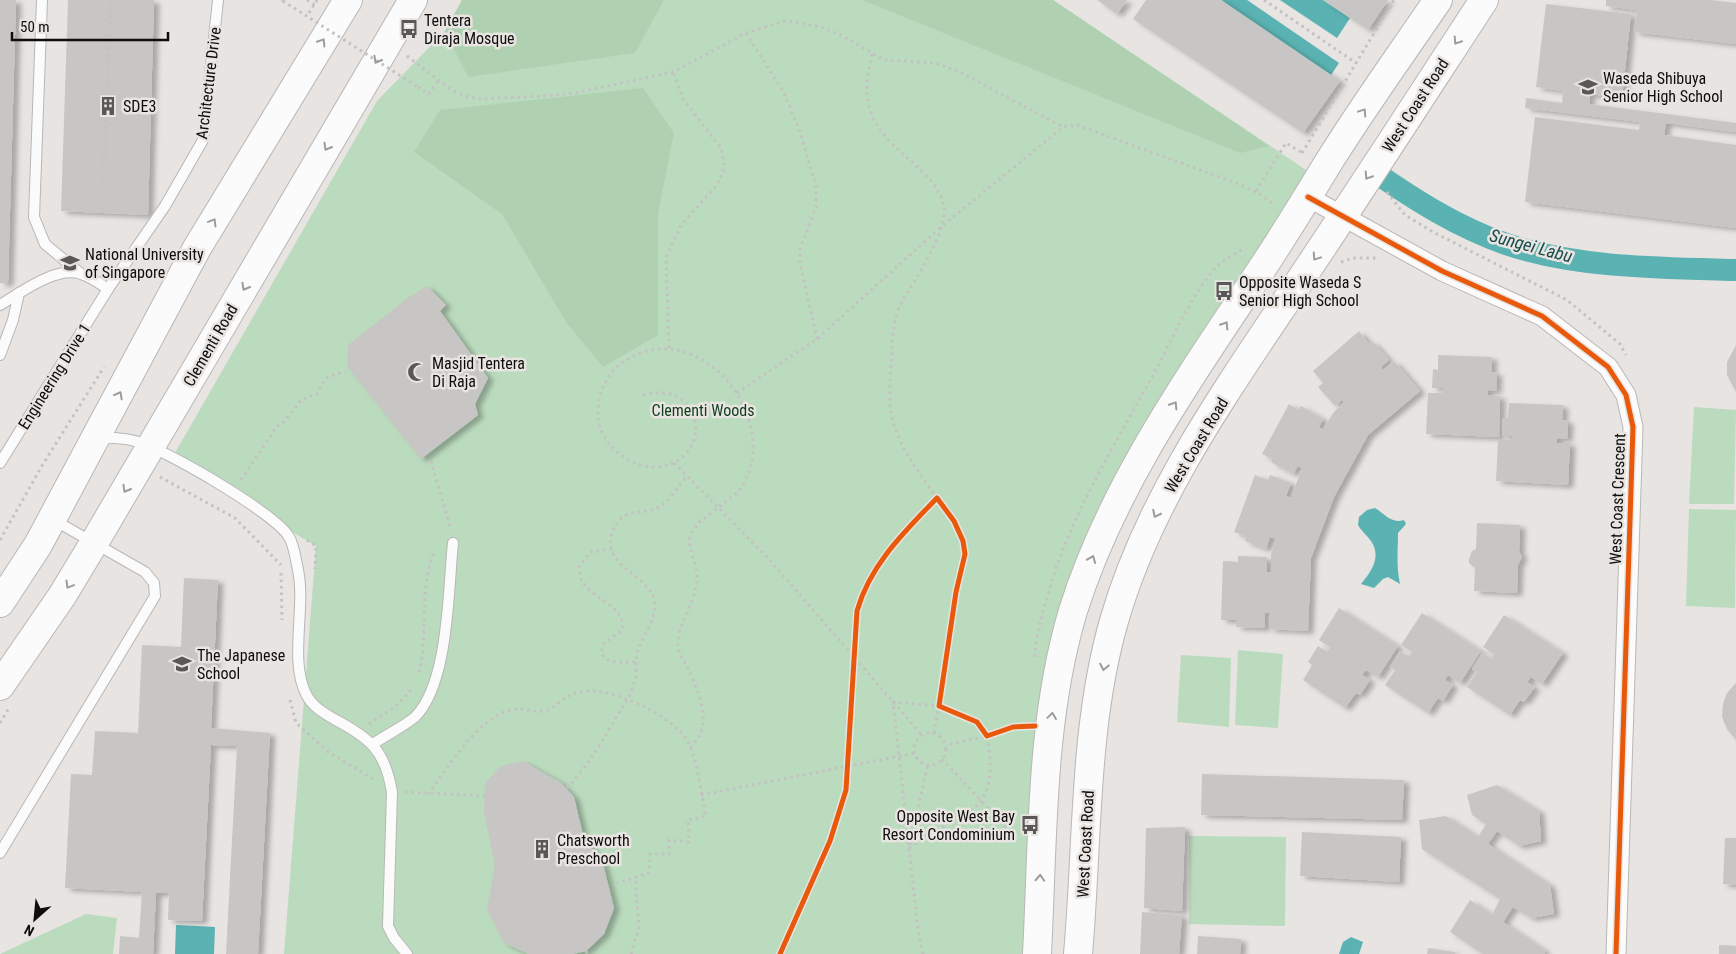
<svg xmlns="http://www.w3.org/2000/svg" width="1736" height="954" font-family="'Roboto Condensed',sans-serif">
  <style>
    .green { fill: #bbdbbe }
    .forest { fill: #afd1b2 }
    .water { fill: #5ab2b2 }
    .lines { fill: none; stroke-linecap: round; stroke-linejoin: round }
    .canal { stroke: #5ab2b2; stroke-width: 22 }
    .building { fill: #c8c6c5; filter: url(#shadow) }
    .service-casing { stroke: #b9b7b6; stroke-width: 12 }
    .minor-casing { stroke: #b9b7b6; stroke-width: 21 }
    .secondary-casing { stroke: #b9b7b6; stroke-width: 30 }
    .primary-casing { stroke: #b9b7b6; stroke-width: 30 }
    .path { stroke: #c3c2c2; stroke-width: 3; stroke-dasharray: 2.5 4; stroke-linecap: butt }
    .service { stroke: #fbfbfb; stroke-width: 10 }
    .minor { stroke: #fbfbfb; stroke-width: 19 }
    .secondary { stroke: #fbfbfb; stroke-width: 28 }
    .primary { stroke: #fbfbfb; stroke-width: 28 }
    .path-bridge { stroke: #c3c2c2; stroke-width: 3; stroke-dasharray: 2.5 4; stroke-linecap: butt }
    .cycleway-casing { stroke: #e8e4e1; stroke-width: 8 }
    .cycleway { stroke: #e8590c; stroke-width: 5 }
    .oneway { stroke: #9c9c9b }
    .labels { text-anchor: middle; stroke-width: 5; stroke-linejoin: round; paint-order: stroke }
    .poi-label { font-size: 16px; fill: #0e0d0c; stroke: #e8e4e1; text-anchor: start }
    .street-label { font-size: 16px; fill: #0e0d0c; stroke: #e8e4e1 }
    .park-label { font-size: 16px; fill: #0d3d1a; stroke: #e8e4e1 }
    .water-label { font-size: 18px; font-style: italic; fill: #194b4c; stroke: #e8e4e1 }
  </style>
  <defs>
    <filter id="shadow"><feDropShadow dx="5.5" dy="3" stdDeviation="2.5" flood-color="#0004"/></filter>
  </defs>
  <rect width="100%" height="100%" fill="#e7e4e2"/>
  <g class="green">
    <path d="M462,0H1053L1315,176L1107,510L1038,774L1023,954H284L316,546L171,460L377,101L445,31Z"/>
    <path d="M1694,407L1736,410L1734,504H1689Z"/>
    <path d="M1689,509L1736,510L1735,608L1686,606Z"/>
    <path d="M1238,650L1283,654L1278,728L1235,725Z"/>
    <path d="M1181,655L1231,658L1229,727L1177,722Z"/>
    <path d="M1189,836L1286,837L1285,926L1189,924Z"/>
    <path d="M86,914L117,918L113,954H0Z"/>
  </g>
  <g class="forest">
    <path d="M462,0H664L635,53L468,77L445,31Z"/>
    <path d="M862,0H1053L1269,146L1240,153Z"/>
    <path d="M643,88L674,133L658,214V335L603,367L566,322L502,214L414,152L440,110Z"/>
  </g>
  <g class="water">
    <path d="M1221,0H1247L1339,63L1331,75Z"/>
    <path d="M1280,0H1323L1350,18L1337,38Z"/>
    <path d="M1375,508C1385,514 1391,524 1404,520L1406,524L1398,533C1398,550 1396,566 1400,584L1388,577L1383,579L1374,588L1361,584C1371,572 1382,557 1371,541C1367,535 1362,532 1358,525L1359,517L1367,510Z"/>
    <path d="M176,925L215,927L214,954H175Z"/>
    <path d="M1351,937L1363,942L1359,954H1339L1343,942Z"/>
  </g>
  <g class="lines">
    <path class="canal" d="M1373,171C1415,200 1457,227 1506,244C1577,268 1662,268 1736,270"/>
  </g>
  <g class="building">
    <path d="M0,0H16L8,283H0Z"/>
    <path d="M68,0H154L148,215L61,211Z"/>
    <path d="M1097,0H1127L1117,14Z"/>
    <path d="M1146,0H1221L1340,81L1303,133L1133,19Z"/>
    <path d="M1323,0H1388L1368,30Z"/>
    <path d="M1606,0H1710L1736,3V44L1634,32L1637,10L1606,6Z"/>
    <path d="M1546,4L1631,14L1622,98L1590,94L1589,104L1736,123V132L1666,123L1664,135L1736,145V228L1525,202L1535,117L1639,130L1640,122L1525,108L1526,98L1562,103L1563,91L1536,87Z"/>
    <path d="M427,286L446,305L440,311L488,378L475,404L478,415L421,459L347,366L348,345L409,297Z"/>
    <path d="M1359,331L1369,344L1372,341L1389,360L1381,367L1383,370L1394,361L1420,391L1368,435L1334,497L1311,558L1308,631L1269,629L1270,613H1265V628L1236,627V620H1221L1223,561L1238,562V556L1267,557V572H1271V554L1276,539L1270,537L1266,549L1245,541L1246,536L1234,532L1255,475L1268,480L1270,475L1291,483L1286,496L1291,498L1302,468L1298,466L1293,474L1271,462L1272,459L1262,454L1289,404L1299,410L1301,406L1323,419L1319,427L1323,430L1333,413L1344,402L1342,400L1335,406L1318,387L1323,383L1313,371Z"/>
    <path d="M1736,345V392L1727,375V362Z"/>
    <path d="M1438,355L1492,357L1491,372L1497,373L1496,391L1488,390L1487,395L1500,396L1499,437L1426,434L1428,393H1443V388H1432L1433,369L1438,370Z"/>
    <path d="M1509,403L1563,405L1562,420L1568,421L1567,439L1557,438V443H1570L1568,485L1496,481L1498,440H1512V436H1502L1503,418H1508Z"/>
    <path d="M1477,523L1520,525L1519,551L1522,557L1518,565L1517,593L1474,591L1475,568L1469,563V559L1472,551L1476,549Z"/>
    <path d="M184,578L218,580L211,728L270,733L258,954H226L237,746L211,745L202,921L168,920L169,893H156L153,954H119L120,936L139,938L142,892L65,888L71,774L92,775L95,731L138,733L142,645L181,647Z"/>
    <path d="M1339,608L1398,646L1378,677L1366,670L1362,675L1370,680L1360,695L1356,693L1345,708L1303,680L1312,665L1308,662L1318,646L1327,652L1330,647L1319,640Z"/>
    <path d="M1422,613L1481,651L1460,683L1448,675L1445,680L1453,685L1443,701L1438,698L1428,713L1385,685L1395,670L1390,667L1400,651L1409,657L1412,652L1401,645Z"/>
    <path d="M1504,615L1563,653L1542,684L1531,677L1527,682L1535,687L1524,702L1520,700L1510,715L1467,687L1477,672L1472,669L1482,653L1491,659L1494,654L1483,647Z"/>
    <path d="M1736,683V740L1727,729L1722,717L1723,704L1727,693Z"/>
    <path d="M523,761L561,783L574,797L583,835L603,864L614,908L604,934L586,951L573,954H529L504,943L487,909L495,864L484,813L485,783L501,766Z"/>
    <path d="M1202,774L1404,780L1402,820L1201,815Z"/>
    <path d="M1497,785L1539,811L1541,841L1519,846L1497,831L1488,844L1550,885L1554,914L1531,918L1513,907L1503,922L1544,950L1545,954H1483L1450,932L1470,900L1492,915L1500,899L1422,849L1419,820L1446,816L1478,837L1486,824L1472,815L1467,795Z"/>
    <path d="M1185,827L1182,911L1144,908L1146,828Z"/>
    <path d="M1302,832L1401,837L1399,882L1300,876Z"/>
    <path d="M1725,838H1736V885L1723,884Z"/>
    <path d="M1142,912L1182,915L1179,954H1140Z"/>
    <path d="M1198,936L1241,939L1240,954H1197Z"/>
    <path d="M1719,945L1736,946V954H1719Z"/>
    <path d="M1428,948L1455,952V954H1427Z"/>
  </g>
  <g class="lines">
    <g class="service-casing">
      <g id="service">
        <path d="M42,0L34,217L45,244L80,273"/>
        <path d="M0,305C20,293 57,265 81,274C91,277 100,284 108,289"/>
        <path d="M0,355L13,320L19,293"/>
        <path d="M98,439C111,438 122,437 135,441C163,448 275,513 289,537C294,545 296,560 298,570C306,608 289,660 306,694C312,706 322,712 334,719C370,738 385,750 392,792L388,926L394,938L407,954"/>
        <path d="M0,463L108,289L165,206L203,140L218,0"/>
        <path d="M373,744C386,735 403,727 415,717C449,683 448,590 453,543"/>
        <path d="M0,853L155,596L154,583L145,572L52,519"/>
      </g>
    </g>
    <g class="minor-casing">
      <path id="minor" d="M1308,197L1442,271L1542,316L1608,367L1626,395L1633,427L1616,954"/>
    </g>
    <g class="secondary-casing">
      <g id="secondary">
        <path d="M1037,954C1043,841 1040,721 1073,611C1112,486 1191,375 1263,267C1284,235 1305,201 1325,168C1360,111 1400,56 1438,0"/>
        <path d="M1078,954C1088,843 1083,729 1114,621C1150,495 1231,384 1303,276C1364,185 1424,92 1484,0"/>
      </g>
    </g>
    <g class="primary-casing">
      <g id="primary">
        <path d="M0,603L38,545L197,248L348,0"/>
        <path d="M0,686L62,596L94,543L413,0"/>
      </g>
    </g>
    <g class="path">
      <path d="M282,0L283,1"/>
      <path d="M307,0L315,5"/>
      <path d="M1264,0L1356,63"/>
      <path d="M309,13L317,0"/>
      <path d="M746,33L784,93L799,129L816,186V207L800,249V263L817,339"/>
      <path d="M872,54C870,67 866,82 867,95C870,147 939,167 944,208C947,232 915,280 903,300C893,316 893,333 892,351C891,368 889,387 890,404C893,440 917,470 937,498"/>
      <path d="M407,56L453,91L466,96L481,99L543,96L575,93L673,72L746,33L785,21L801,23L820,27L841,35L884,60L934,63L958,71L1063,127"/>
      <path d="M418,87L429,94L439,79"/>
      <path d="M1302,153L1394,0"/>
      <path d="M103,180L111,0"/>
      <path d="M1256,191L1286,143L1304,154"/>
      <path d="M1387,192L1405,215L1433,232L1567,300L1620,344L1626,355"/>
      <path d="M1341,262L1353,258H1377"/>
      <path d="M669,348L666,258L681,225L717,185L725,167L721,148L683,99L673,72"/>
      <path d="M737,393L817,339L941,227L1063,127L1077,125L1236,183L1260,194L1275,205"/>
      <path d="M643,395C700,380 712,445 673,463C646,476 612,456 601,430C595,416 598,396 605,383C611,371 620,363 632,357C704,319 788,425 738,492L698,523L690,536C687,551 699,565 697,581C695,602 676,629 678,646C679,654 684,661 687,667C699,693 715,725 690,748"/>
      <path d="M431,461L451,530"/>
      <path d="M674,463L767,557L922,735"/>
      <path d="M160,477L235,518L281,565"/>
      <path d="M241,480L277,426L282,424L302,399L317,394L326,378L345,371"/>
      <path d="M0,540L43,464L104,367"/>
      <path d="M307,540L316,546L315,569"/>
      <path d="M612,549L590,552L579,567C580,571 580,576 581,579C590,599 627,606 622,630L603,644C596,666 622,662 635,662"/>
      <path d="M281,573L282,620"/>
      <path d="M1035,657C1036,635 1042,616 1048,594C1070,516 1113,448 1152,377C1171,342 1187,303 1212,272C1220,261 1234,254 1246,248"/>
      <path d="M419,672C429,633 418,587 435,550"/>
      <path d="M290,700L296,723L327,751L373,779"/>
      <path d="M0,723L9,708"/>
      <path d="M369,724L395,707L414,687"/>
      <circle cx="930" cy="749" r="16"/>
      <path d="M942,759L1017,839"/>
      <path d="M567,788C586,768 599,747 613,723C620,710 630,698 634,683C638,672 634,661 638,650C644,632 660,616 653,596C646,577 604,564 611,536C621,502 642,519 662,505C672,498 679,485 687,476"/>
      <path d="M405,792L485,796"/>
      <path d="M428,794C449,767 477,718 511,710C523,707 534,713 546,711C557,706 563,697 575,693C605,682 673,715 688,742C697,759 702,797 706,816L688,820L689,842L669,840V854H650L649,873L617,883"/>
      <path d="M701,795L915,753"/>
      <path d="M910,845L928,764"/>
      <path d="M909,848L974,808C995,790 991,761 987,736L946,745"/>
      <path d="M586,951L587,954"/>
      <path d="M631,954L639,927L635,877"/>
      <path d="M923,954L918,929L893,702L939,706L934,733"/>
    </g>
    <use href="#service" class="service"/>
    <use href="#minor" class="minor"/>
    <use href="#secondary" class="secondary"/>
    <use href="#primary" class="primary"/>
    <path class="path-bridge" d="M283,1L418,87"/>
    <g class="cycleway-casing">
      <g id="cycleway">
        <path d="M1308,197L1442,271L1542,316L1608,367L1626,395L1633,427L1616,954"/>
        <path d="M780,954L830,841L846,790L857,611C870,565 904,532 937,498L954,521L963,541L965,554L956,592L939,706L977,722L987,736L1013,727L1035,726"/>
      </g>
    </g>
    <use href="#cycleway" class="cycleway"/>
  </g>
  <defs><path id="oneway-chevron" d="M-2-3.5L2.5 0L-2 3.5" fill="none" stroke-width="1.6" stroke-linecap="round" stroke-linejoin="round" transform="scale(1.25)"/></defs>
  <g class="oneway">
    <use href="#oneway-chevron" transform="translate(1457 41) rotate(123)"/>
    <use href="#oneway-chevron" transform="translate(322 42) rotate(-58)"/>
    <use href="#oneway-chevron" transform="translate(377 60) rotate(120)"/>
    <use href="#oneway-chevron" transform="translate(1363 112) rotate(-56)"/>
    <use href="#oneway-chevron" transform="translate(327 147) rotate(120)"/>
    <use href="#oneway-chevron" transform="translate(1368 176) rotate(123)"/>
    <use href="#oneway-chevron" transform="translate(213 222) rotate(-59)"/>
    <use href="#oneway-chevron" transform="translate(1316 257) rotate(124)"/>
    <use href="#oneway-chevron" transform="translate(245 287) rotate(120)"/>
    <use href="#oneway-chevron" transform="translate(1225 325) rotate(-57)"/>
    <use href="#oneway-chevron" transform="translate(119 395) rotate(-62)"/>
    <use href="#oneway-chevron" transform="translate(1174 405) rotate(-58)"/>
    <use href="#oneway-chevron" transform="translate(126 489) rotate(120)"/>
    <use href="#oneway-chevron" transform="translate(1156 514) rotate(117)"/>
    <use href="#oneway-chevron" transform="translate(1092 559) rotate(-68)"/>
    <use href="#oneway-chevron" transform="translate(69 585) rotate(121)"/>
    <use href="#oneway-chevron" transform="translate(1104 667) rotate(101)"/>
    <use href="#oneway-chevron" transform="translate(1052 716) rotate(-82)"/>
    <use href="#oneway-chevron" transform="translate(1040 878) rotate(-87)"/>
  </g>
  <defs>
    <g id="bus-bare" transform="scale(1.5)"><path d="M-5-6H5V4H4V6H2V4H-2V6H-4V4H-5ZM-3.5-4V0h7V-4ZM-3.5 1.2v1.5H-2V1.2ZM2 1.2v1.5H3.5V1.2Z" fill="#5a5857" stroke="#e8e4e1" stroke-width="2.5" paint-order="stroke"/></g>
    <g id="school-bare" transform="scale(1.5)"><path d="M0-5L7-2L0 1L-7-2ZM-4 1L0 2.5L4 1V4Q0 6-4 4Z" fill="#5a5857" stroke="#e8e4e1" stroke-width="2.5" paint-order="stroke"/></g>
    <g id="building-bare" transform="scale(1.5)"><path d="M-4-6H4V6H1V3H-1V6H-4ZM-2.5-4.3h1.7v1.8h-1.7ZM.8-4.3h1.7v1.8H.8ZM-2.5-1h1.7V.8h-1.7ZM.8-1h1.7V.8H.8Z" fill="#5a5857" stroke="#e8e4e1" stroke-width="2.5" paint-order="stroke"/></g>
    <g id="university-bare" transform="scale(1.5)"><path d="M0-5L7-2L0 1L-7-2ZM-4 1L0 2.5L4 1V4Q0 6-4 4Z" fill="#5a5857" stroke="#e8e4e1" stroke-width="2.5" paint-order="stroke"/></g>
    <g id="mosque-bare" transform="scale(1.5)"><path d="M3.5-4.9A6 6 0 1 0 3.5 4.9A5 5 0 1 1 3.5-4.9Z" fill="#5a5857" stroke="#e8e4e1" stroke-width="2.5" paint-order="stroke"/></g>
  </defs>
  <g fill-rule="evenodd">
    <use href="#bus-bare" x="409" y="29"/>
    <use href="#school-bare" x="1588" y="87"/>
    <use href="#building-bare" x="108" y="106"/>
    <use href="#university-bare" x="70" y="263"/>
    <use href="#bus-bare" x="1224" y="291"/>
    <use href="#mosque-bare" x="417" y="372"/>
    <use href="#school-bare" x="182" y="664"/>
    <use href="#bus-bare" x="1030" y="825"/>
    <use href="#building-bare" x="542" y="849"/>
  </g>
  <g class="labels">
    <g class="poi-label">
      <text x="424" y="26">Tentera<tspan x="424" dy="18">Diraja Mosque</tspan></text>
      <text x="1603" y="84">Waseda Shibuya<tspan x="1603" dy="18">Senior High School</tspan></text>
      <text x="123" y="112">SDE3</text>
      <text x="85" y="260">National University<tspan x="85" dy="18">of Singapore</tspan></text>
      <text x="1239" y="288">Opposite Waseda S<tspan x="1239" dy="18">Senior High School</tspan></text>
      <text x="432" y="369">Masjid Tentera<tspan x="432" dy="18">Di Raja</tspan></text>
      <text x="197" y="661">The Japanese<tspan x="197" dy="18">School</tspan></text>
      <text x="1015" y="822" text-anchor="end">Opposite West Bay<tspan x="1015" dy="18">Resort Condominium</tspan></text>
      <text x="557" y="846">Chatsworth<tspan x="557" dy="18">Preschool</tspan></text>
    </g>
    <g class="street-label">
      <text transform="translate(208 83) rotate(-83)" y="6">Architecture Drive</text>
      <text transform="translate(1415 105) rotate(-57)" y="6">West Coast Road</text>
      <text transform="translate(210 345) rotate(-60)" y="6">Clementi Road</text>
      <text transform="translate(54 376) rotate(-58)" y="6">Engineering Drive 1</text>
      <text transform="translate(1196 445) rotate(-59)" y="6">West Coast Road</text>
      <text transform="translate(1617 499) rotate(-88)" y="6">West Coast Crescent</text>
      <text transform="translate(1085 844) rotate(-87)" y="6">West Coast Road</text>
    </g>
    <g class="park-label">
      <text x="703" y="416">Clementi Woods</text>
    </g>
    <g class="water-label">
      <text transform="translate(1531 246) rotate(15)" y="6">Sungei Labu</text>
    </g>
  </g>
  <g transform="translate(35 919) rotate(207)" stroke="#e8e4e1" stroke-width="4" paint-order="stroke">
  <path d="M0-4L9 19L0 12L-9 19Z" fill="#0e0d0c"/>
  <text y="-8" font-size="14" font-weight="bold" text-anchor="middle" fill="#0e0d0c">N</text>
  </g>
  <path d="M12 32v8h156v-8" fill="none" stroke="#0e0d0c" stroke-width="2.5"/>
  <text x="20" y="32" font-size="15" fill="#0e0d0c" stroke="#e8e4e1" stroke-width="4" paint-order="stroke">50 m</text>
</svg>
